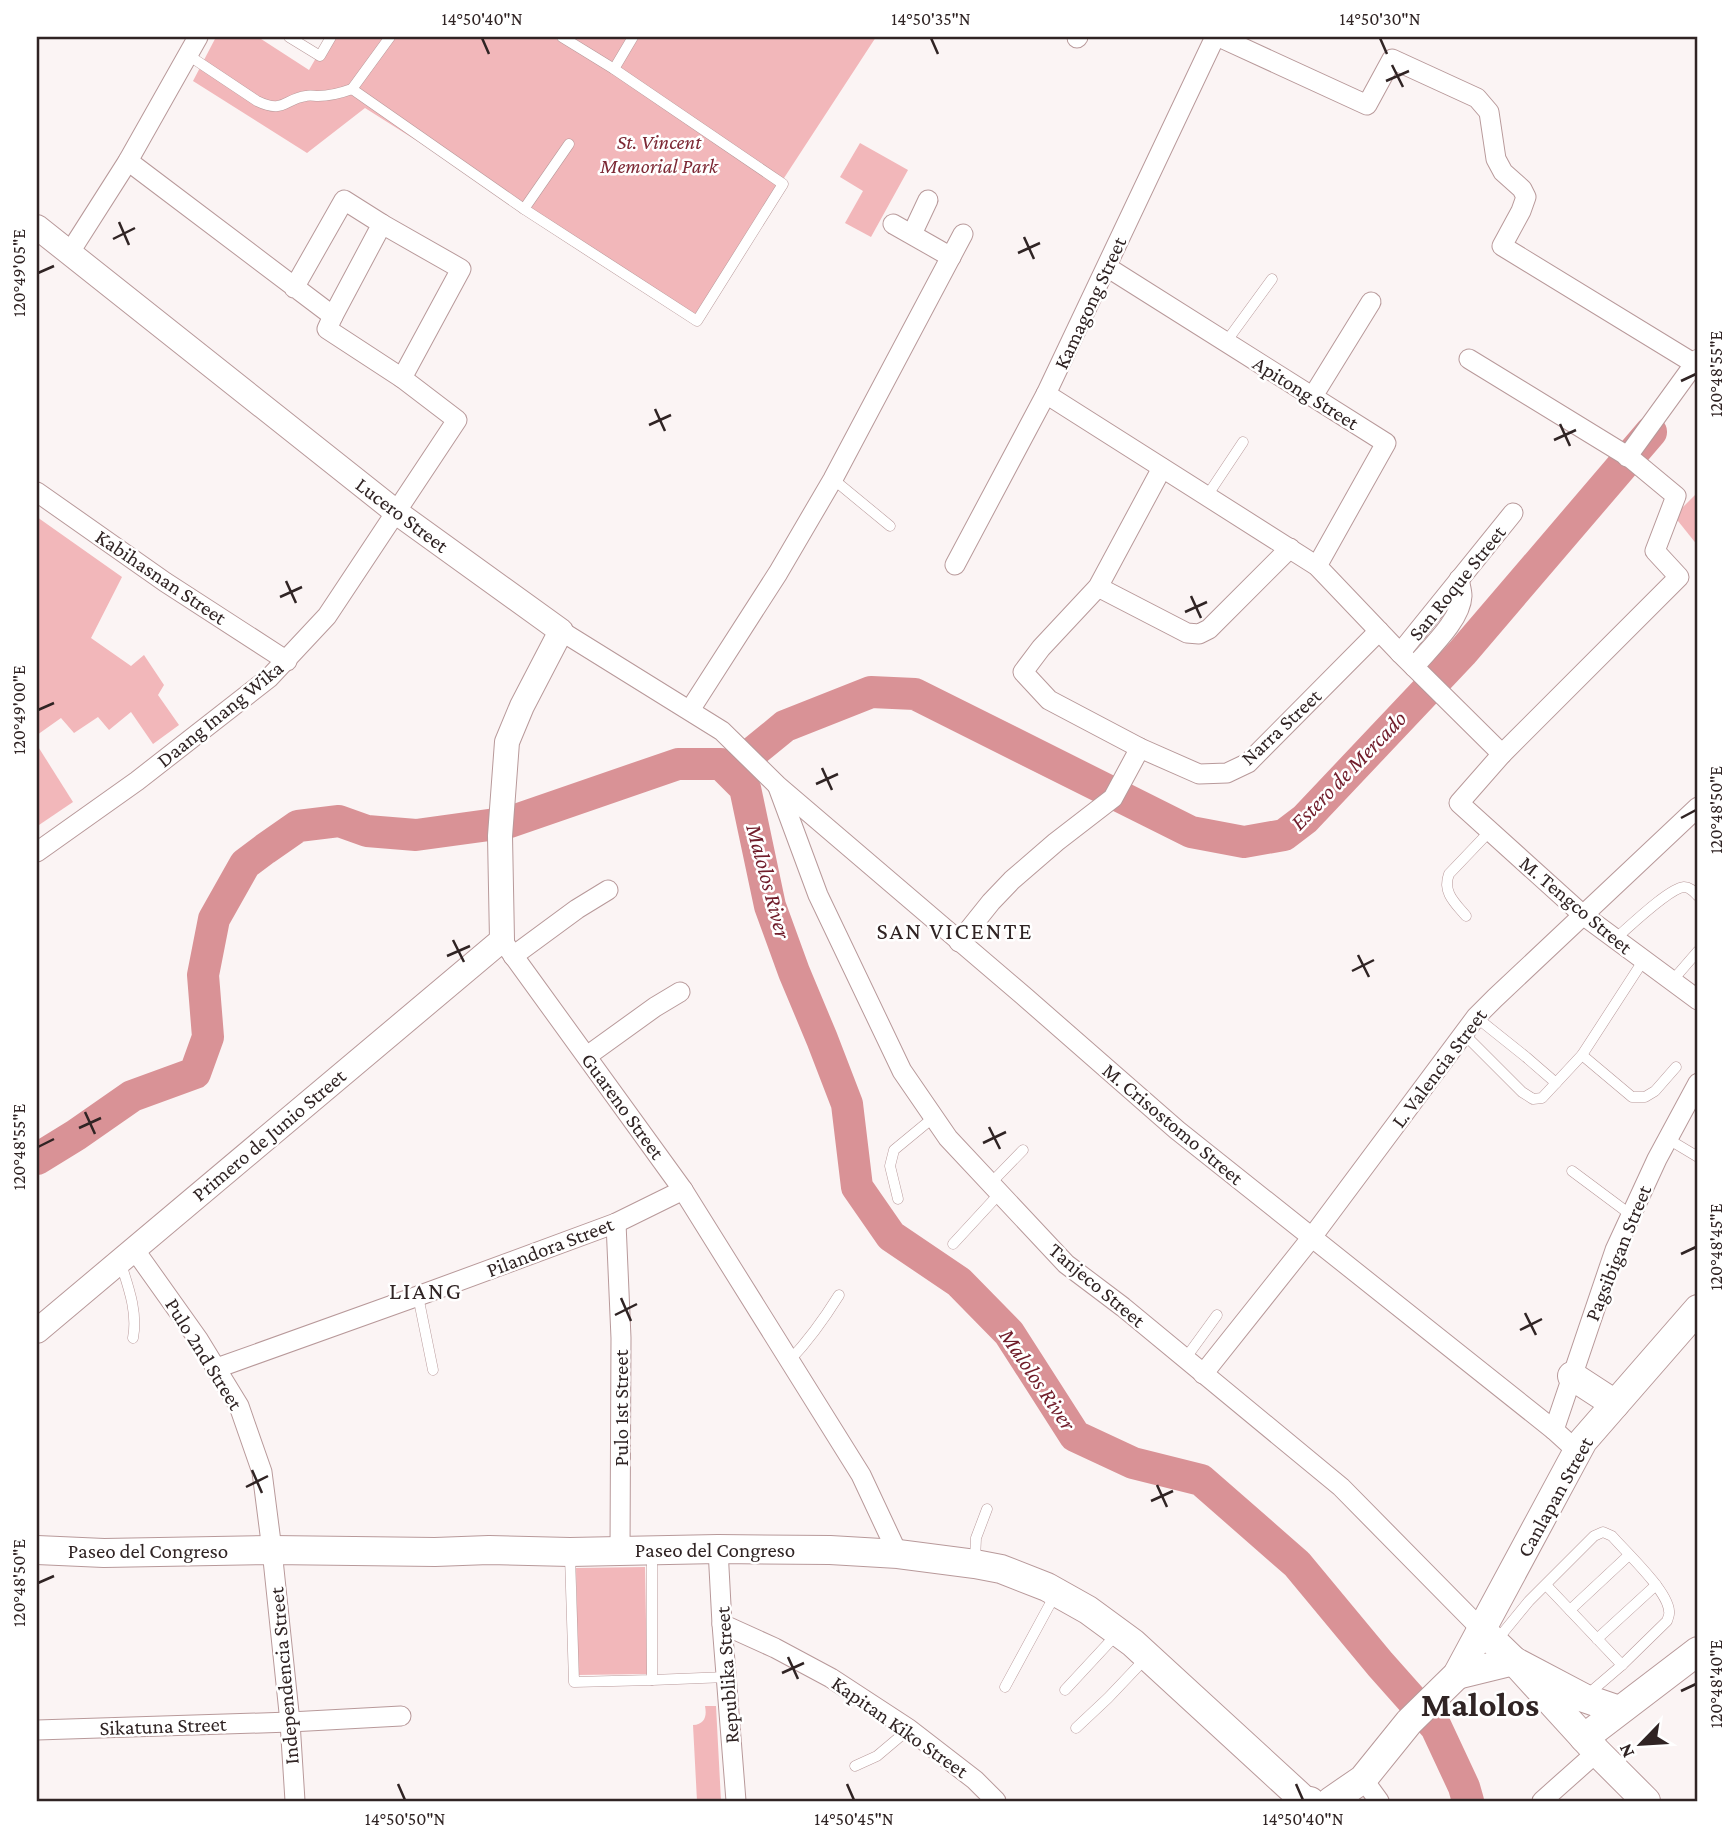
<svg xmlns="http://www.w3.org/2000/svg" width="1735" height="1838" font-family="'Crimson Pro',serif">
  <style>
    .green { fill: #f2b7ba }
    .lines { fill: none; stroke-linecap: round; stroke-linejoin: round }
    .river { stroke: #d99296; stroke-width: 32 }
    .service-casing { stroke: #b8999a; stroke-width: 11 }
    .minor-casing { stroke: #b8999a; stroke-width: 21 }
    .tertiary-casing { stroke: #b8999a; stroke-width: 26 }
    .secondary-casing { stroke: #b8999a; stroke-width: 30 }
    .service { stroke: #fff; stroke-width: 10 }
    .minor { stroke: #fff; stroke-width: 19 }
    .tertiary { stroke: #fff; stroke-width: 24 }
    .secondary { stroke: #fff; stroke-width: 28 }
    .ticks { fill: none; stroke: #302424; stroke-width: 2.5 }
    .labels { text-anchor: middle; stroke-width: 5; stroke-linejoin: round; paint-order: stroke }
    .park-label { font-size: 21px; font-style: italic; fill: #7d2935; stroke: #fff }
    .street-label { font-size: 21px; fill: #302424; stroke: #fff }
    .water-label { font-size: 23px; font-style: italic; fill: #701c2a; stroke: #fff }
    .quarter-label { font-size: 24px; letter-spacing: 2px; fill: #302424; stroke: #fff }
    .town-label { font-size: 35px; font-weight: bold; fill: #302424; stroke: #fff }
    .neatline { fill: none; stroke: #302424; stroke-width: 2.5 }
    .ticks-label { font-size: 18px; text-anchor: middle; fill: #302424 }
  </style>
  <rect width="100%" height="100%" fill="#fbf4f4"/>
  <g class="green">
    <path d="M216,37H258L309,70L328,37H876L694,316L365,108L307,153L193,81Z"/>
    <path d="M860,143L908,170L871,237L845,223L863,191L840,177Z"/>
    <path d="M1698,492V546L1674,516Z"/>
    <path d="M37,517L122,577L91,638L131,666L144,655L164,685L158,695L179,725L153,744L131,712L109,730L98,717L74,733L61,718L37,735Z"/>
    <path d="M37,745L73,802L39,825L37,821Z"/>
    <path d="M645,1567L647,1674L578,1675L576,1568Z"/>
    <path d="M705,1706H716L721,1801H697L693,1725C705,1724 707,1716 705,1706Z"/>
  </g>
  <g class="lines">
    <g class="river">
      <path d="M730,771L785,726L871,692L915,694L1191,832L1244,842L1284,835L1305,819L1462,653L1651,432"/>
      <path d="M37,1159L76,1135L132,1096L195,1073L208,1037L203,975L214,919L245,864L265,849L298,826L339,821L367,831L416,835L510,822L678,764H721L745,788L770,906L794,972L822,1039L847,1104L857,1187L891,1236L959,1282L1009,1333L1075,1436L1133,1463L1201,1480L1297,1564L1380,1664L1436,1727L1464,1787L1468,1801"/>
    </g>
    <g class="service-casing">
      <g id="service">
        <path d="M289,37L320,56L331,37"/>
        <path d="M390,37L352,89L524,209L697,321L783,184L614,69L562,37"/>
        <path d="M188,55L257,101C284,114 284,99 306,96C310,95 314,96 318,96C330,96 341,93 352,89"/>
        <path d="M614,69L633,37"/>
        <path d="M524,209L569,144"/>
        <path d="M1226,342L1272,279"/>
        <path d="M833,479L890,526"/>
        <path d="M1207,496L1243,442"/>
        <path d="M1466,916C1455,903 1442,892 1449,874L1490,831"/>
        <path d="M1615,939C1628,928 1669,888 1684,887C1690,887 1694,892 1698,896"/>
        <path d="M1672,981L1698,951"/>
        <path d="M1476,1017L1526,1057L1556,1083"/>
        <path d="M1464,1034L1522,1092L1533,1099L1542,1098L1582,1055L1643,961"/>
        <path d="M1582,1055L1632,1097H1645L1655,1091L1676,1067"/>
        <path d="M1668,1139L1698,1157"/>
        <path d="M1572,1171L1631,1215"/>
        <path d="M991,1183L1023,1150"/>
        <path d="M898,1199L890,1166L894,1150L934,1117"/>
        <path d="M953,1244L1000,1193"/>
        <path d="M120,1261C128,1286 138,1312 133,1338"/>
        <path d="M418,1296L433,1370"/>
        <path d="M1185,1359L1217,1315"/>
        <path d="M790,1360C809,1340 824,1319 839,1295"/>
        <path d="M570,1556L574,1682L652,1680V1552"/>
        <path d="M975,1560L976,1538L987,1509"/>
        <path d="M1546,1585L1622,1665"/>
        <path d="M1570,1610L1629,1555"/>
        <path d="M1597,1639L1656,1585"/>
        <path d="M1497,1640L1529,1601L1594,1536L1603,1532L1612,1536C1626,1552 1668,1591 1669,1611C1670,1614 1668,1618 1667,1621L1622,1665L1587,1695"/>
        <path d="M652,1680L727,1677"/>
        <path d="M1005,1687L1056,1593"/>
        <path d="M1065,1690L1116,1635"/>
        <path d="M1076,1728L1108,1698L1145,1659"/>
        <path d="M855,1766L877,1756L909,1729"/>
      </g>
    </g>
    <g class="minor-casing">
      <g id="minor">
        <path d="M1219,37L1367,105L1392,59L1477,98L1489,112L1496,159L1503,172L1522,189L1526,197L1521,211L1502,246L1695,364"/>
        <path d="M1077,38L1078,37"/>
        <path d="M128,161L333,316L382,224L344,200L294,288"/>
        <path d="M382,224L461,269L402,378"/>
        <path d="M893,224L951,257"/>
        <path d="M912,234L928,200"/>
        <path d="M70,252L128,161L198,37"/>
        <path d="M1107,267L1386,443L1317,566"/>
        <path d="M1469,359L1629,457L1676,496L1655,551L1679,577L1502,754L1459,803L1583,915L1698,1000"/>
        <path d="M1046,394L1317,566L1400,653L1502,754"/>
        <path d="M1313,396L1371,302"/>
        <path d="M1627,457L1698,359"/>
        <path d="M1162,468L1098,587L1041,648L1023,672L1049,700L1140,748L1199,774L1227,773L1248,763L1379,631"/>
        <path d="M37,492L165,582L287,661"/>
        <path d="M955,565L1046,394L1215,37"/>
        <path d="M1098,587L1187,633L1199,634L1209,629L1290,548"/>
        <path d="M561,631L722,731L778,786L1025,997L1177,1130L1554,1430L1577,1451"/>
        <path d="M1400,653L1513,513"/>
        <path d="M1414,667C1429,649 1461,620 1462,596C1462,591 1460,585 1459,579"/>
        <path d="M690,710L778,573L833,479L963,234"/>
        <path d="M778,787L818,895L902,1071L948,1138L1066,1264L1123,1307L1341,1487L1482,1630"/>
        <path d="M37,852L137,781L269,678L327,616L457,420L402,378L327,329L333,316"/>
        <path d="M502,940L683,1190L861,1475L898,1554"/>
        <path d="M959,942L991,902L1012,880L1056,842L1113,798L1140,748"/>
        <path d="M513,956L577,909L608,890"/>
        <path d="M587,1056L655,1007L680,992"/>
        <path d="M616,1223L621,1338L620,1551"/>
        <path d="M134,1249L198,1339L239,1406L262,1472L272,1550L290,1722L295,1801"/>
        <path d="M217,1368L418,1296L616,1223L683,1190"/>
        <path d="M1203,1374L1312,1237L1476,1017L1495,998L1698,807"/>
        <path d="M1554,1430L1615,1250L1657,1159L1698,1083"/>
        <path d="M718,1549L722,1624L736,1801"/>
        <path d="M722,1624L775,1648L831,1678L909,1729L975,1780L996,1801"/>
        <path d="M37,1730L290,1722L401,1716"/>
        <path d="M1363,1779L1379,1801"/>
        <path d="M1542,1801L1597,1752"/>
      </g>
    </g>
    <g class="tertiary-casing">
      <path id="tertiary" d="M37,227L396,512L561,631L522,706L507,742L500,836L502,940L37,1331"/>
    </g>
    <g class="secondary-casing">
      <g id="secondary">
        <path d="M1572,1376L1615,1404"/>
        <path d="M37,1550L104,1553L272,1550L435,1552L489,1550L570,1552L718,1549L830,1550L898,1554L975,1564L1001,1569L1047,1587L1088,1610L1133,1643L1304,1800L1310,1801"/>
        <path d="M1482,1630L1514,1661L1597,1752L1646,1801"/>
        <path d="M1457,1675L1514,1661L1584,1698L1619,1710"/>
        <path d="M1584,1738L1698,1651"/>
        <path d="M1331,1801L1363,1779L1409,1722L1457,1675L1583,1441L1698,1309"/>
      </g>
    </g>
    <use href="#service" class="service"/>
    <use href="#minor" class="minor"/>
    <use href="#tertiary" class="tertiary"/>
    <use href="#secondary" class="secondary"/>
  </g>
  <path class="ticks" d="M482,38L489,54M931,38L938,54M1380,38L1387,54M1392,65L1403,87M1386,81L1409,71M119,222L129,245M1024,237L1034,259M113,239L135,228M1018,253L1040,243M38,273L54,266M1681,381L1696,374M655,409L665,431M1560,424L1570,446M649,425L671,415M1554,440L1576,430M286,581L296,603M1191,596L1201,618M280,597L302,587M1185,612L1207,602M38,710L54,703M822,768L832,790M816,784L838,774M1681,818L1696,810M453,940L464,962M1358,955L1369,977M447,956L470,946M1352,971L1374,960M85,1112L95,1134M989,1127L1000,1149M79,1128L101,1118M983,1143L1006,1132M38,1147L54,1139M1681,1254L1696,1247M621,1298L631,1321M1525,1313L1536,1335M615,1315L637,1304M1520,1330L1542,1319M252,1470L262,1493M1157,1485L1167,1507M246,1487L268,1476M1151,1501L1173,1491M38,1583L54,1576M788,1657L798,1679M782,1673L804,1663M1681,1691L1696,1684M398,1784L405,1800M847,1784L854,1800M1296,1784L1303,1800"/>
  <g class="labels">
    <g class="park-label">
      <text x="659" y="149">St. Vincent<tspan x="659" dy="24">Memorial Park</tspan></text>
    </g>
    <g class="street-label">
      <text transform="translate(1090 303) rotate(-65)" y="7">Kamagong Street</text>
      <text transform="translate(1306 393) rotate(32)" y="7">Apitong Street</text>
      <text transform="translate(402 515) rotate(37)" y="7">Lucero Street</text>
      <text transform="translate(161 577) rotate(34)" y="7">Kabihasnan Street</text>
      <text transform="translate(1457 583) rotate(-51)" y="7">San Roque Street</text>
      <text transform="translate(220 714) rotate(-39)" y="7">Daang Inang Wika</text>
      <text transform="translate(1281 727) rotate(-43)" y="7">Narra Street</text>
      <text transform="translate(1576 905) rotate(40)" y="7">M. Tengco Street</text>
      <text transform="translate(1439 1068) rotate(-53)" y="7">L. Valencia Street</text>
      <text transform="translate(623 1106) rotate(54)" y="7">Guareno Street</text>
      <text transform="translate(1173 1124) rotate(40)" y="7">M. Crisostomo Street</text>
      <text transform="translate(269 1135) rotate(-40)" y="7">Primero de Junio Street</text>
      <text transform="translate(550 1247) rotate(-21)" y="7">Pilandora Street</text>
      <text transform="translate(1618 1253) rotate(-68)" y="7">Pagsibigan Street</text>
      <text transform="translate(1097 1285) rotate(40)" y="7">Tanjeco Street</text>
      <text transform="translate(204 1354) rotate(58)" y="7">Pulo 2nd Street</text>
      <text transform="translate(621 1408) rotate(-90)" y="7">Pulo 1st Street</text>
      <text transform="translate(1555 1497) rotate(-61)" y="7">Canlapan Street</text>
      <text x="715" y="1557">Paseo del Congreso</text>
      <text x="148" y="1558">Paseo del Congreso</text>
      <text transform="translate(727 1675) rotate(-94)" y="7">Republika Street</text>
      <text transform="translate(284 1676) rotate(-95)" y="7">Independencia Street</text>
      <text transform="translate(163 1726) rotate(-2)" y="7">Sikatuna Street</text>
      <text transform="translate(900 1727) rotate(35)" y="7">Kapitan Kiko Street</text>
    </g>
    <g class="water-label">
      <text transform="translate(1348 770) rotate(-46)" y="8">Estero de Mercado</text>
      <text transform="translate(769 881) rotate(75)" y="8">Malolos River</text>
      <text transform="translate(1038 1379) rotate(56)" y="8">Malolos River</text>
    </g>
    <g class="quarter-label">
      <text x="955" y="939">SAN VICENTE</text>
      <text x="426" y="1299">LIANG</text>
    </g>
    <g class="town-label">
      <text x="1480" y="1716">Malolos</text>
    </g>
  </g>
  <rect width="1735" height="1838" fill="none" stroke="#ffffff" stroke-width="77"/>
  <g transform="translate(1641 1744) rotate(245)" stroke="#ffffff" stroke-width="5" paint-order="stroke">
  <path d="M0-5L12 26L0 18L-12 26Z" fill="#302424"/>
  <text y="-10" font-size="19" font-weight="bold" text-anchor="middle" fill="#302424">N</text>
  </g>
  <rect x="38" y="38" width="1658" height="1762" class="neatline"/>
  <g class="ticks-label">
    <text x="482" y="25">14°50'40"N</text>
    <text x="931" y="25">14°50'35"N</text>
    <text x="1380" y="25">14°50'30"N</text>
    <text transform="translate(19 273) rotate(-90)" y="6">120°49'05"E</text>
    <text transform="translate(1716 374) rotate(-90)" y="6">120°48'55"E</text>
    <text transform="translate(19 710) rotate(-90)" y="6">120°49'00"E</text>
    <text transform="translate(1716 810) rotate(-90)" y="6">120°48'50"E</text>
    <text transform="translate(19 1147) rotate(-90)" y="6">120°48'55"E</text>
    <text transform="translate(1716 1247) rotate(-90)" y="6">120°48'45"E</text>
    <text transform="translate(19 1583) rotate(-90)" y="6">120°48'50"E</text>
    <text transform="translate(1716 1684) rotate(-90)" y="6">120°48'40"E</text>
    <text x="405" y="1825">14°50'50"N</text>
    <text x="854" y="1825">14°50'45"N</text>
    <text x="1303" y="1825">14°50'40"N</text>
  </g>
</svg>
